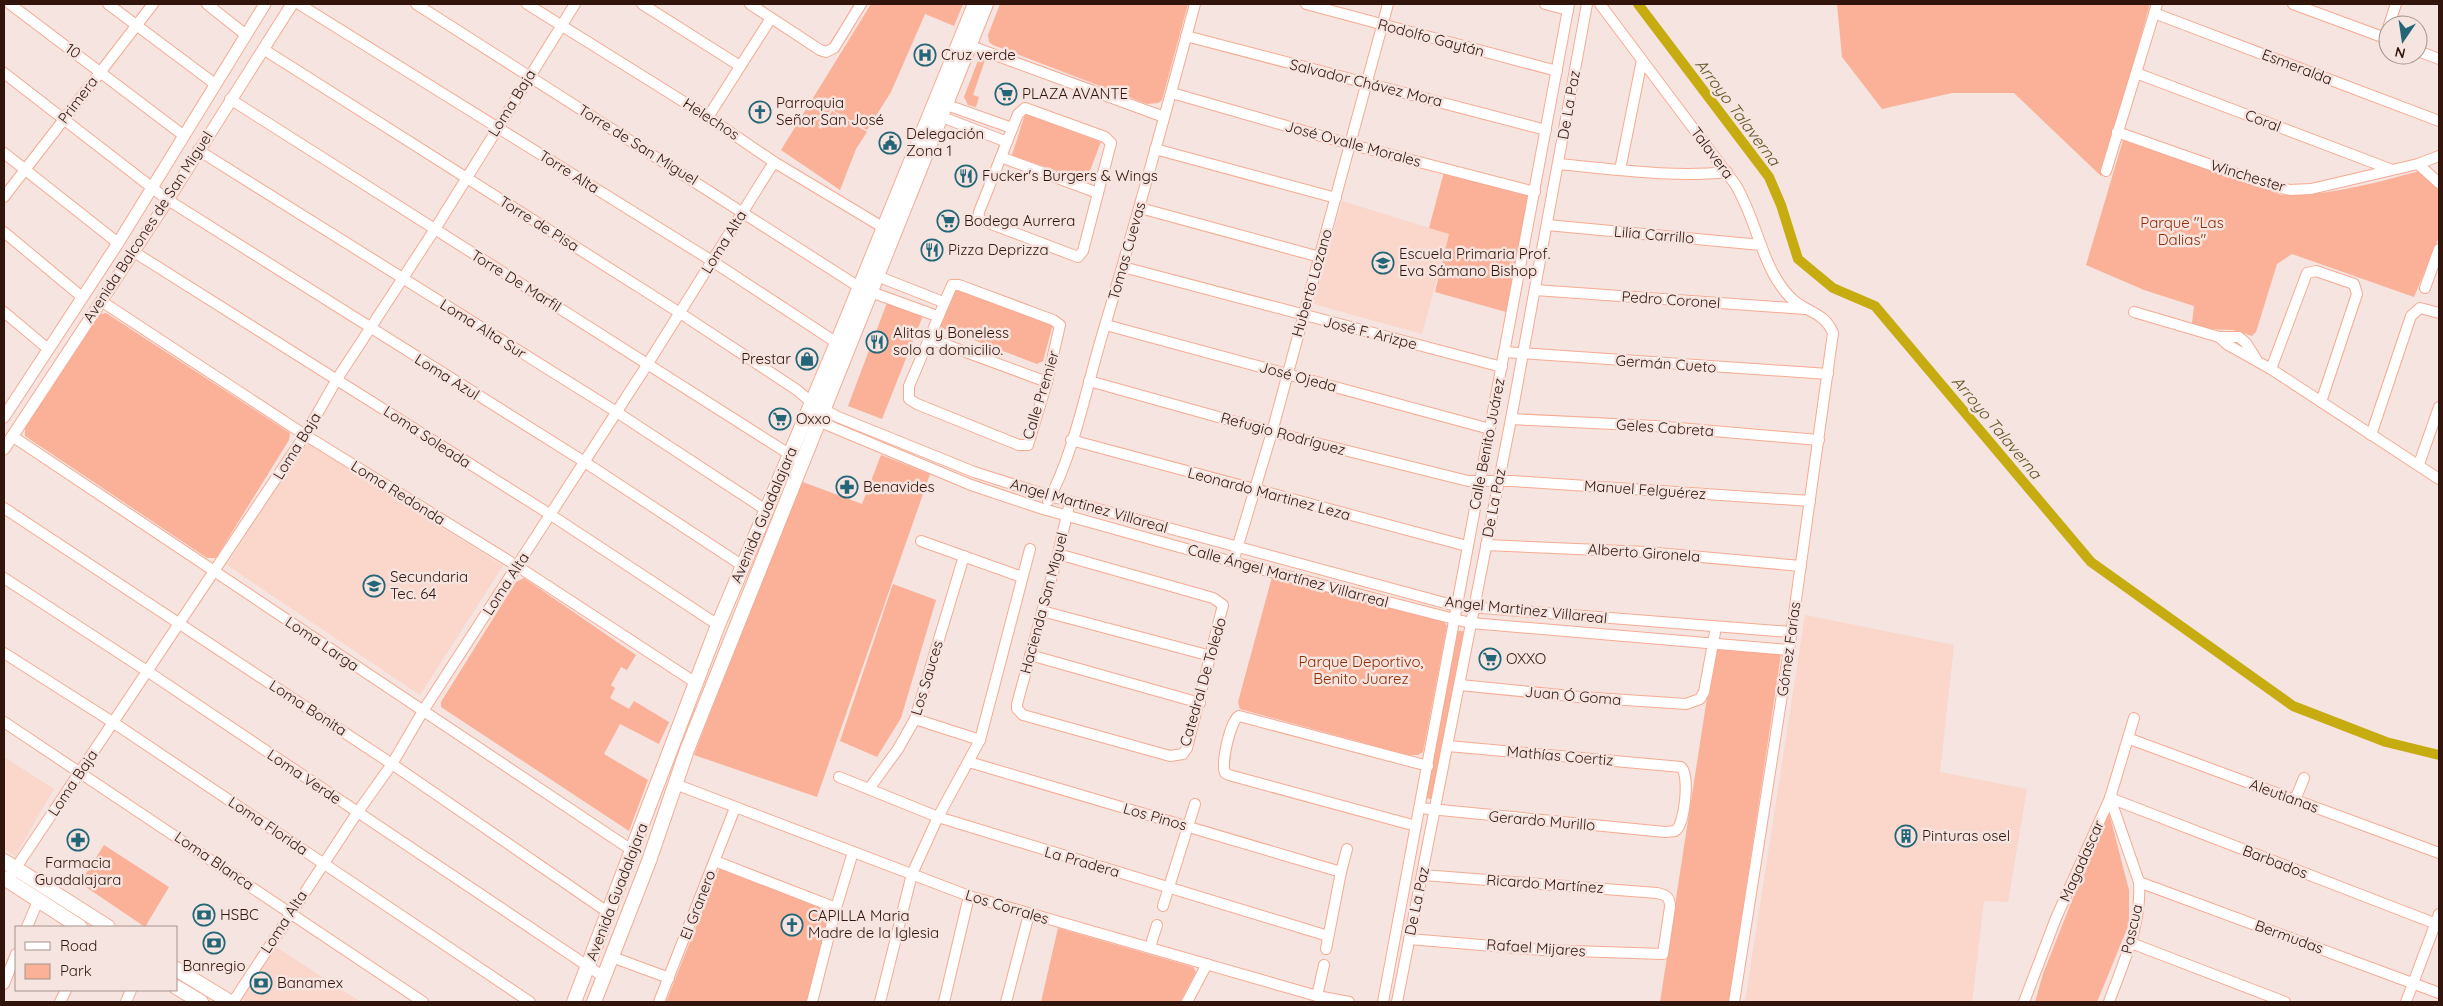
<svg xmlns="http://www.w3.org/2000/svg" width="2443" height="1006" font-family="Quicksand,sans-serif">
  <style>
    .built { fill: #fad6cb }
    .green { fill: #fbb098 }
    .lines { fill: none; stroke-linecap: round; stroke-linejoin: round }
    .canal { stroke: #c6ac10; stroke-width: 10 }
    .minor-casing { stroke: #f6aa92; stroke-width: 12 }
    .tertiary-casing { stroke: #f6aa92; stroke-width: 13 }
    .secondary-casing { stroke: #f6aa92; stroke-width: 16 }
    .minor { stroke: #fff; stroke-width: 10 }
    .tertiary { stroke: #fff; stroke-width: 11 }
    .secondary { stroke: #fff; stroke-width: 14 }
    .labels { text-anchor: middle; stroke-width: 5; stroke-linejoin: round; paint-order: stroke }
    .street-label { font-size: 15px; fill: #31150c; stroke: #f5e4df }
    .poi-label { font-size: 15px; fill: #31150c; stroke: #f5e4df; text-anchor: start }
    .park-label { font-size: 15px; fill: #922b00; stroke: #f5e4df }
    .water-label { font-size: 16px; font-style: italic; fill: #5d531e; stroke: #f5e4df }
  </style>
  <rect width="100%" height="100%" fill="#f5e4df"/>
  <g class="built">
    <path d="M1342,201L1449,234L1422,334L1314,304Z"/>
    <path d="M306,442L503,566L420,695L227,565Z"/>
    <path d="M1805,615L1954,645L1940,772L2027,789L2008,902L1984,901L1972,1002H1745Z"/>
    <path d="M4,757L54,789L15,856L4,849Z"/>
    <path d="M276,947L350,995L361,1002H248L242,999Z"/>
  </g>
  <g class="green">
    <path d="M871,4H963L954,26L925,14L891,92L867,130L831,109L818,127L821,129L832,111L867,132L856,149L840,190L781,150Z"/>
    <path d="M1000,4H1188L1162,100L1158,103L1147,104L993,45L989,42L988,35Z"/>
    <path d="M1837,4H2150L2101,176L2014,93H1952L1882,109L1842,57Z"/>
    <path d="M984,55L992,56V60H985L973,95L979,97L976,107L968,105L964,97L979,58Z"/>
    <path d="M1025,114L1101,142L1086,181L1012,155Z"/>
    <path d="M2123,140L2282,195C2329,196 2374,183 2420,171L2439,190V237L2414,297L2292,254L2277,264L2256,332L2252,336L2233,330L2204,329L2192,323L2194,306L2144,290L2086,265Z"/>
    <path d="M1444,172L1521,191L1528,196L1506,312L1435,292L1449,234L1429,228Z"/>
    <path d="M954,286L1053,324L1043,361L1037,364L942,328L940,326Z"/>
    <path d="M888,300L924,313L882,419L848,406Z"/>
    <path d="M106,313L290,433L289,440L216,558H207L25,436V427L100,314Z"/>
    <path d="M881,455L930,474L817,797L694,755L800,481L862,504Z"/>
    <path d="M1272,577L1441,618L1447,626L1423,752L1418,755H1408L1240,709L1238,702Z"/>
    <path d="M524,578L636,655L627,670L621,667L611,685L615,688L610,698L629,709L634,701L669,722L659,744L620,724L604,754L648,780L629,831L441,707V702L516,582Z"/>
    <path d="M893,584L936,600L901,718L877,757L840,741Z"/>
    <path d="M1454,630L1467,632L1431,799L1425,798Z"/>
    <path d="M1715,646L1781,654L1729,1002H1660Z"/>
    <path d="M2108,809L2129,890V924L2097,1002H2035L2043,974Z"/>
    <path d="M104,845L169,887L145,927L80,883Z"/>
    <path d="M722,868L829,908V916L807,1002H666L719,869Z"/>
    <path d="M1058,928L1193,967L1196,972L1180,1002H1041Z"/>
  </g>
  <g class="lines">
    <path class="canal" d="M1638,4L1769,177L1781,205L1798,259L1833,288L1875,306L2091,562L2293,706L2386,742L2439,755"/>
    <g class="minor-casing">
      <g id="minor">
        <path d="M10,4L183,135"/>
        <path d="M108,4L215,84"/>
        <path d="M207,4L246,35"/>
        <path d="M299,4L712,261L837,343"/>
        <path d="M416,4L859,287"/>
        <path d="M527,4L708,117L774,162L889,231"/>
        <path d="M642,4L740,66"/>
        <path d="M750,4L820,50L826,52L834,48L861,4"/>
        <path d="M1306,4L1557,71"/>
        <path d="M1545,4L1568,10"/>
        <path d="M1600,4L1735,184C1757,219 1761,267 1790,297C1805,313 1823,310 1833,333L1789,650L1734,1002"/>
        <path d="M2293,4L2388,39"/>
        <path d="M2154,13L2439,121"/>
        <path d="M2389,25L2396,4"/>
        <path d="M1186,36L1546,130"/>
        <path d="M965,44L1164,117"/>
        <path d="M263,49L680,313L797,390L812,403L838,417L974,472L1050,496L1456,606L1791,632"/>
        <path d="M2418,51L2439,59"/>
        <path d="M4,73L168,200L583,461L743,566"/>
        <path d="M2136,73L2390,169"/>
        <path d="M1172,93L1349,144L1535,192"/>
        <path d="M230,99L789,454L802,461"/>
        <path d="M947,105L1012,128"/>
        <path d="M1025,108L1105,137L1111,143L1083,251L1078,257L978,219L979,212L1018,114Z"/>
        <path d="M708,117L771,18"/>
        <path d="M942,117L1007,142"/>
        <path d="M2117,132L2259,182L2290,190L2311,189L2418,164L2439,156"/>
        <path d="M1155,149L1336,198"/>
        <path d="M198,150L615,411L766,510"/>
        <path d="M4,153L118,243"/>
        <path d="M1001,157L1098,193"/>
        <path d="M1558,164C1613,169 1672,178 1727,172"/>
        <path d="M2418,164L2439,183"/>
        <path d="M1620,170L1642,60"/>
        <path d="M2106,171L2157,4"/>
        <path d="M4,197L153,4"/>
        <path d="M1140,208L1320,257"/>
        <path d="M1547,225L1761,245"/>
        <path d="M4,232L82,297"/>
        <path d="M134,252L551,515L718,625"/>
        <path d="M1123,267L1502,367"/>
        <path d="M877,276L943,302"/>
        <path d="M952,285H959L1053,320L1060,325L1047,382L1028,445H1019L917,404L909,399V386Z"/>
        <path d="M2425,288L2439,249"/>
        <path d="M1535,290L1805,309"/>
        <path d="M871,292L937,316"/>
        <path d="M101,301L305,435L517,566L696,683"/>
        <path d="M4,312L48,349"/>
        <path d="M2134,312L2219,337H2239L2246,343L2256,359"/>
        <path d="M1106,325L1490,429"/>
        <path d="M2219,337L2228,345L2271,369L2439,479"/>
        <path d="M928,338L1047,382"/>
        <path d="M1504,352L1828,374"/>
        <path d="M2271,369L2307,273L2316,271L2354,284L2357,294L2321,402"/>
        <path d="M1089,381L1272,432L1468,481H1512L1810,501"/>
        <path d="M813,419L971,485L1043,509L1233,562L1454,619L1471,623L1789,650"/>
        <path d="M1511,419L1655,426L1819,440"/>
        <path d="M2371,435L2411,316L2420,308L2439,313"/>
        <path d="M12,436L633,851"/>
        <path d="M1071,440L1467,546"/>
        <path d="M2419,464L2439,407"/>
        <path d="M1048,501C1073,456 1086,390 1101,339C1134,228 1165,116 1195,4"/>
        <path d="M4,508L392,764L609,913"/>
        <path d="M921,541L1022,577"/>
        <path d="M1486,545L1646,552L1801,566"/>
        <path d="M1058,554L1213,598L1223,605L1187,748L1183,754L1170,756L1023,715L1017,709V704L1058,554L1068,510"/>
        <path d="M1233,562L1272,432L1388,4"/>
        <path d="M4,578L147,671L604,977"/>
        <path d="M1042,611L1211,656"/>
        <path d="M4,653L114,723L530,1002"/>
        <path d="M1030,655L1200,703"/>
        <path d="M1460,685L1580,697L1686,704L1700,699L1704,692L1716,627"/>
        <path d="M915,719L980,740"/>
        <path d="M4,722L423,1002"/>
        <path d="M2130,739L2439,853"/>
        <path d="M969,762L1341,872"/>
        <path d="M839,777L938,817L1328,936"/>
        <path d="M675,784L969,896L1317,996L1349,1002"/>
        <path d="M869,789L898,749L915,719L964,556"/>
        <path d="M2110,798L2439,925"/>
        <path d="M2295,800L2304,778"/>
        <path d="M1420,808L1665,832L1675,831C1685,825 1690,775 1681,767L1448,746"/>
        <path d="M1416,826L1229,775L1225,773C1221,763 1230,721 1239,716L1428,766"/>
        <path d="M715,861L836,908"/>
        <path d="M7,881L305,435L337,379L435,229L575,4"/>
        <path d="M2139,882L2439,993"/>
        <path d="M1163,906L1195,804"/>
        <path d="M27,927L38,901"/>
        <path d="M1409,939L1542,950L1663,954L1670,907C1670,897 1666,895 1657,893L1423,875"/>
        <path d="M2131,943L2285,1002"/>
        <path d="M1150,947L1157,925"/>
        <path d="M1326,949L1341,872L1347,849"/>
        <path d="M612,957L669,978"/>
        <path d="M4,984L16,954"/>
        <path d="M1317,996L1324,965"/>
        <path d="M60,1002L66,990"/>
        <path d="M126,1002L131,990"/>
        <path d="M233,1002L357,813L392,764L423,711L647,365L774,162"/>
        <path d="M659,1002L735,808"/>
        <path d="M812,1002L836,908L853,852"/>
        <path d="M880,1002L912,874L938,817L980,740L1030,549"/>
        <path d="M944,1002L969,896"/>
        <path d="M1006,1002L1029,914"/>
        <path d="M1187,1002L1207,964"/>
        <path d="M1383,1002L1569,4"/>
        <path d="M1397,1002L1511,419L1587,4"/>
        <path d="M2024,1002L2056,918L2110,798L2134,718"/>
        <path d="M2109,1002C2123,963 2142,925 2139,882L2110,798"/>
        <path d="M2406,1002L2439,914"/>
      </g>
    </g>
    <g class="tertiary-casing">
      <g id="tertiary">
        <path d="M4,417L118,243L265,4"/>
        <path d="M4,449L168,200L292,4"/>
      </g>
    </g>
    <g class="secondary-casing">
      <g id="secondary">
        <path d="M4,861L108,927"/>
        <path d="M4,878L80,927"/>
        <path d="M176,969L230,1002"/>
        <path d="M176,987L201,1002"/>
        <path d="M574,1002L718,625L837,343L975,4"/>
        <path d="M594,1002L649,861L687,750L986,4"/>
      </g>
    </g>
    <use href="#minor" class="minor"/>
    <use href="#tertiary" class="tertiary"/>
    <use href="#secondary" class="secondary"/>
  </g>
  <defs>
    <g id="hospital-ring" transform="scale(1.125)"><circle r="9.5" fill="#f5e4df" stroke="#226678" stroke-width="1.5"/><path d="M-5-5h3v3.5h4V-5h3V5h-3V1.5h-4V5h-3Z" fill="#226678"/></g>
    <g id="supermarket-ring" transform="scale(1.125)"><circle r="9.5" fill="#f5e4df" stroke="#226678" stroke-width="1.5"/><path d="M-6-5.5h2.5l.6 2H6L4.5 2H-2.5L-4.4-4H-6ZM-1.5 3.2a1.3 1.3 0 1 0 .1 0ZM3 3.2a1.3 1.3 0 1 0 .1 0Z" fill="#226678"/></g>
    <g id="church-ring" transform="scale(1.125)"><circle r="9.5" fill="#f5e4df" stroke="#226678" stroke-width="1.5"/><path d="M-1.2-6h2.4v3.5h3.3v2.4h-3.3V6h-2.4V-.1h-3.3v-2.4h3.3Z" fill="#226678"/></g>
    <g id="civic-ring" transform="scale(1.125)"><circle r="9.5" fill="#f5e4df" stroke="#226678" stroke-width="1.5"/><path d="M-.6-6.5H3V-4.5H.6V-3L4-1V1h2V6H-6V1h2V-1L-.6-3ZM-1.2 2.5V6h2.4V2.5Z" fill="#226678"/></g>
    <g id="restaurant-ring" transform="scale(1.125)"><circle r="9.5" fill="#f5e4df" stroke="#226678" stroke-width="1.5"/><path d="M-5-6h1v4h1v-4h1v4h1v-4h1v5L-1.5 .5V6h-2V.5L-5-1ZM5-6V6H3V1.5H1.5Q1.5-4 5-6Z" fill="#226678"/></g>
    <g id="school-ring" transform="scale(1.125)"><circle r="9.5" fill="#f5e4df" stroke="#226678" stroke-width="1.5"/><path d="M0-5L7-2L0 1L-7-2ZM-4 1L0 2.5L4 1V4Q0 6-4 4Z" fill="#226678"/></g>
    <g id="shop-ring" transform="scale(1.125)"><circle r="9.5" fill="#f5e4df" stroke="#226678" stroke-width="1.5"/><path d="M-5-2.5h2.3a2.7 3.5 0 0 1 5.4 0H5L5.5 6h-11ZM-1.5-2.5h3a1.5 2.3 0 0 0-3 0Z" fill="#226678"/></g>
    <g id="pharmacy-ring" transform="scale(1.125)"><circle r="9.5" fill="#f5e4df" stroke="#226678" stroke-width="1.5"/><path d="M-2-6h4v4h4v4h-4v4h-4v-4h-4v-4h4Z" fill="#226678"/></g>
    <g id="building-ring" transform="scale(1.125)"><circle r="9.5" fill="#f5e4df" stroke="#226678" stroke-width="1.5"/><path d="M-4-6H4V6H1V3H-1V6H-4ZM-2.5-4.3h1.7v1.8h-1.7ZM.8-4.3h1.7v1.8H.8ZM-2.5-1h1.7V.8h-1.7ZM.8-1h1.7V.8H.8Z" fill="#226678"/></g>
    <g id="bank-ring" transform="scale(1.125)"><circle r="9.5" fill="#f5e4df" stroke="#226678" stroke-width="1.5"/><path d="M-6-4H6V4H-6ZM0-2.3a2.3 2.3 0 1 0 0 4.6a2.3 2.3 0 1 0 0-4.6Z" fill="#226678"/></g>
  </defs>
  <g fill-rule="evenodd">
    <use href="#hospital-ring" x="925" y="55"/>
    <use href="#supermarket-ring" x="1006" y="94"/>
    <use href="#church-ring" x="760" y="112"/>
    <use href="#civic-ring" x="890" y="143"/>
    <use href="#restaurant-ring" x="966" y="176"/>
    <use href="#supermarket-ring" x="948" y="221"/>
    <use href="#restaurant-ring" x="932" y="250"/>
    <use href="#school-ring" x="1383" y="263"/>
    <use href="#restaurant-ring" x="877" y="342"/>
    <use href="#shop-ring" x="807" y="359"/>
    <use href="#supermarket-ring" x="780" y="419"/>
    <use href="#pharmacy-ring" x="847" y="487"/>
    <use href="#school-ring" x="374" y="586"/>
    <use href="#supermarket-ring" x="1490" y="659"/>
    <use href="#building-ring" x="1906" y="836"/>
    <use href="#pharmacy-ring" x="78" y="840"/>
    <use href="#bank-ring" x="204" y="915"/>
    <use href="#church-ring" x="792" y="925"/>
    <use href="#bank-ring" x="214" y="943"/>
    <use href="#bank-ring" x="261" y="983"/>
  </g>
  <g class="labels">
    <g class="street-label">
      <text transform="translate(1431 38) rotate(15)" y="5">Rodolfo Gaytán</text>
      <text transform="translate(73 51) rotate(36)" y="5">10</text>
      <text transform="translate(2297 67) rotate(21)" y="5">Esmeralda</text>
      <text transform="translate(1366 83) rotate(14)" y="5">Salvador Chávez Mora</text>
      <text transform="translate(78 100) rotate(-53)" y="5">Primera</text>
      <text transform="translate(512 103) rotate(-58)" y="5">Loma Baja</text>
      <text transform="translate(1569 105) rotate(-80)" y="5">De La Paz</text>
      <text transform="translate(711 119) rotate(33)" y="5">Helechos</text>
      <text transform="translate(2263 121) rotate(21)" y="5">Coral</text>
      <text transform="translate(1353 144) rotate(15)" y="5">José Ovalle Morales</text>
      <text transform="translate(638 145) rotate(32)" y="5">Torre de San Miguel</text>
      <text transform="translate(1712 153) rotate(53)" y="5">Talavera</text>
      <text transform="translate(569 172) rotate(32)" y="5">Torre Alta</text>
      <text transform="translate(2248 176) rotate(17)" y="5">Winchester</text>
      <text transform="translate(539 224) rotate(32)" y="5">Torre de Pisa</text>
      <text transform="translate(148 227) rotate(-57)" y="5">Avenida Balcones de San Miguel</text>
      <text transform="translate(1654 235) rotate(5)" y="5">Lilia Carrillo</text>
      <text transform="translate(724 242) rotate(-58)" y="5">Loma Alta</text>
      <text transform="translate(1127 251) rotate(-74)" y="5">Tomas Cuevas</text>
      <text transform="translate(516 281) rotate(32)" y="5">Torre De Marfil</text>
      <text transform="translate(1312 283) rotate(-74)" y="5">Huberto Lozano</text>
      <text transform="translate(1671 300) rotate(4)" y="5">Pedro Coronel</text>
      <text transform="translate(483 329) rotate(32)" y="5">Loma Alta Sur</text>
      <text transform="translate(1370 333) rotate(14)" y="5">José F. Arizpe</text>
      <text transform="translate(1666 364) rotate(4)" y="5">Germán Cueto</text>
      <text transform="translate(447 377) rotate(32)" y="5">Loma Azul</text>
      <text transform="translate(1298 377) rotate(15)" y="5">José Ojeda</text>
      <text transform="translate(1041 395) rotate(-73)" y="5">Calle Premier</text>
      <text transform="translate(1665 428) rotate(4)" y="5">Geles Cabreta</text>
      <text transform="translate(1283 434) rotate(15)" y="5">Refugio Rodríguez</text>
      <text transform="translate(427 437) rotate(33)" y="5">Loma Soleada</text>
      <text transform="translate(1487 444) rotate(-79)" y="5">Calle Benito Juárez</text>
      <text transform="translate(297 446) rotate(-58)" y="5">Loma Baja</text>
      <text transform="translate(1645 490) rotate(4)" y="5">Manuel Felguérez</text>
      <text transform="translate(398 493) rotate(32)" y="5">Loma Redonda</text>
      <text transform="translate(1269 494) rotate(15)" y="5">Leonardo Martinez Leza</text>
      <text transform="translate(1494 503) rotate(-79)" y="5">De La Paz</text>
      <text transform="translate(1089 506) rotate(16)" y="5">Angel Martinez Villareal</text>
      <text transform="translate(764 515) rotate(-67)" y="5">Avenida Guadalajara</text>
      <text transform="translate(1644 553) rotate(4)" y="5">Alberto Gironela</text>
      <text transform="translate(1288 576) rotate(15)" y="5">Calle Ángel Martínez Villarreal</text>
      <text transform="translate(506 584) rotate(-57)" y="5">Loma Alta</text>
      <text transform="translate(1044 603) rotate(-75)" y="5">Hacienda San Miguel</text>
      <text transform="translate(1526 610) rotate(6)" y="5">Angel Martinez Villareal</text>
      <text transform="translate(322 644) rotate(34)" y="5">Loma Larga</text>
      <text transform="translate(1789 649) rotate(-82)" y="5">Gómez Farías</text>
      <text transform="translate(927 678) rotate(-73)" y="5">Los Sauces</text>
      <text transform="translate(1203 682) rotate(-74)" y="5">Catedral De Toledo</text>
      <text transform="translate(1573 696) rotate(5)" y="5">Juan Ó Goma</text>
      <text transform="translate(308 708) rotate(33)" y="5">Loma Bonita</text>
      <text transform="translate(1560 756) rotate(5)" y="5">Mathías Coertiz</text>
      <text transform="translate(304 777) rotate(34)" y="5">Loma Verde</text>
      <text transform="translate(73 783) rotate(-56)" y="5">Loma Baja</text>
      <text transform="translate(2284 796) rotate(20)" y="5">Aleutianas</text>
      <text transform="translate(1155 817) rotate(16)" y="5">Los Pinos</text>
      <text transform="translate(1542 821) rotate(5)" y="5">Gerardo Murillo</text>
      <text transform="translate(268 826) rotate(34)" y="5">Loma Florida</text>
      <text transform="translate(214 861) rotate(34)" y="5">Loma Blanca</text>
      <text transform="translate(2082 861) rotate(-66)" y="5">Magadascar</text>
      <text transform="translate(1082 862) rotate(16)" y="5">La Pradera</text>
      <text transform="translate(2275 862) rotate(21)" y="5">Barbados</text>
      <text transform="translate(1545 884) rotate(4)" y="5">Ricardo Martínez</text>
      <text transform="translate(617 892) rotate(-69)" y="5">Avenida Guadalajara</text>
      <text transform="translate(1417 901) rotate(-78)" y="5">De La Paz</text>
      <text transform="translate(698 905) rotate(-69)" y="5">El Granero</text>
      <text transform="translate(1007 907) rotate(17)" y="5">Los Corrales</text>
      <text transform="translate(284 922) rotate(-57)" y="5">Loma Alta</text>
      <text transform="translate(2132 929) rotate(-77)" y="5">Pascua</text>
      <text transform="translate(2289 937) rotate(20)" y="5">Bermudas</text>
      <text transform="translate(1536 948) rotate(4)" y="5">Rafael Mijares</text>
    </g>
    <g class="poi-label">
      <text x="941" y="60">Cruz verde</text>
      <text x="1022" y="99">PLAZA AVANTE</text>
      <text x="776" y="108">Parroquia<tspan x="776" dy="17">Señor San José</tspan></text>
      <text x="906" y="139">Delegación<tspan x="906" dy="17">Zona 1</tspan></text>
      <text x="982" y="181">Fucker's Burgers &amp; Wings</text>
      <text x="964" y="226">Bodega Aurrera</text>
      <text x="948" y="255">Pizza Deprizza</text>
      <text x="1399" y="259">Escuela Primaria Prof.<tspan x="1399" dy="17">Eva Sámano Bishop</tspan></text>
      <text x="893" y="338">Alitas y Boneless<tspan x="893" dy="17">solo a domicilio.</tspan></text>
      <text x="791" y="364" text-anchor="end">Prestar</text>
      <text x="796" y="424">Oxxo</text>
      <text x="863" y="492">Benavides</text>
      <text x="390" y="582">Secundaria<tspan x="390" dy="17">Tec. 64</tspan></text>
      <text x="1506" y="664">OXXO</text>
      <text x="1922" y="841">Pinturas osel</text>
      <text x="78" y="868" text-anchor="middle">Farmacia<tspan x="78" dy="17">Guadalajara</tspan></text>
      <text x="220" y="920">HSBC</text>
      <text x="808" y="921">CAPILLA Maria<tspan x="808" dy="17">Madre de la Iglesia</tspan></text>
      <text x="214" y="971" text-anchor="middle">Banregio</text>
      <text x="277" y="988">Banamex</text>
    </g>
    <g class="park-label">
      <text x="2182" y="228">Parque "Las<tspan x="2182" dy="17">Dalias"</tspan></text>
      <text x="1361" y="667">Parque Deportivo,<tspan x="1361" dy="17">Benito Juarez</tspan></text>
    </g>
    <g class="water-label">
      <text transform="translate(1738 112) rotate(53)" y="6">Arroyo Talaverna</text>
      <text transform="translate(1997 427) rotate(50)" y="6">Arroyo Talaverna</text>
    </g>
  </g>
  <rect width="2443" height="1006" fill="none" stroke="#31150c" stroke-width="10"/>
  <rect x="15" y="926" width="162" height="65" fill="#f5e4df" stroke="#a7918b"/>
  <rect x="25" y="942" width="25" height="8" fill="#ffffff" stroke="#a7918b"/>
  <text x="60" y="951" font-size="15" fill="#31150c">Road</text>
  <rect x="25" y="964" width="25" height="15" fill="#fbb098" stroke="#a7918b"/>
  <text x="60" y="976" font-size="15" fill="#31150c">Park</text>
  <g transform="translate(2403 40) rotate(193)"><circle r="24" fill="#f5e4df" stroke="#a7918b"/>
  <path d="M0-4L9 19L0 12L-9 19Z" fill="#226678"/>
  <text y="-8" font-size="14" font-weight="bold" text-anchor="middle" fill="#31150c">N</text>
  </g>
</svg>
